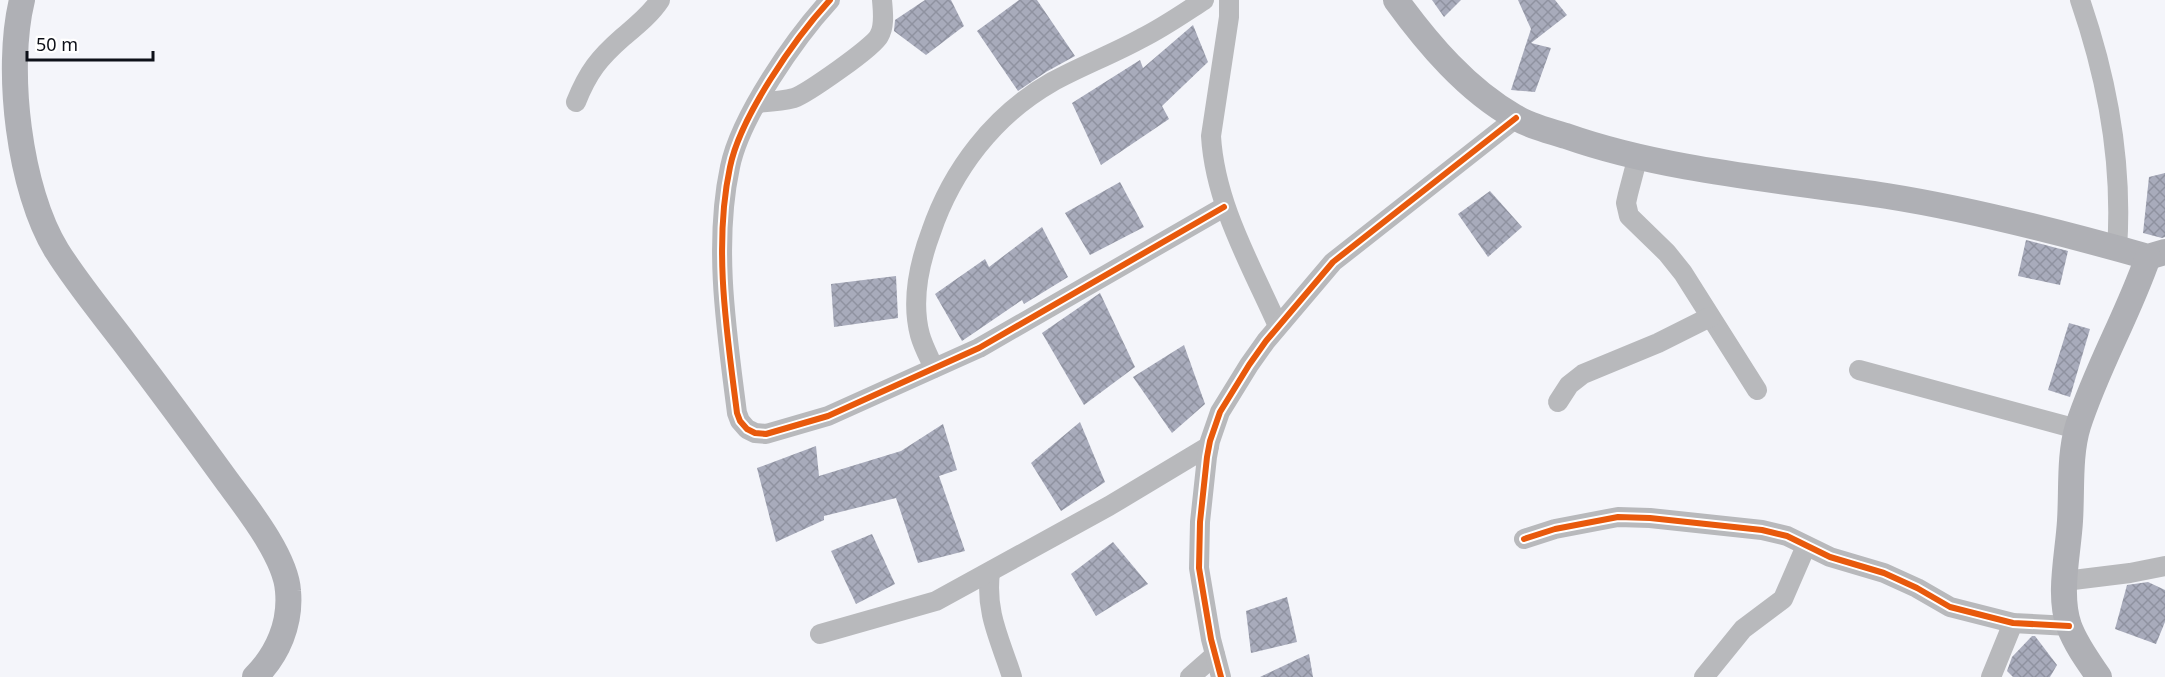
<svg xmlns="http://www.w3.org/2000/svg" width="2165" height="677" font-family="'Noto Sans',sans-serif">
  <style>
    .building { fill: url(#building-cross-hatch) }
    .lines { fill: none; stroke-linecap: round; stroke-linejoin: round }
    .minor { stroke: #b8b9bc; stroke-width: 20 }
    .major { stroke: #afb0b5; stroke-width: 26 }
    .cycleway-casing { stroke: #fff; stroke-width: 10 }
    .cycleway { stroke: #e8590c; stroke-width: 6 }
  </style>
  <defs>
    <pattern id="building-cross-hatch" width="8" height="8" patternUnits="userSpaceOnUse" patternTransform="scale(1.5)"><rect width="8" height="8" fill="#a8abbb"/><path d="M0 0l8 8M0 8l8-8" fill="none" stroke="#8f92a0"/></pattern>
  </defs>
  <rect width="100%" height="100%" fill="#f4f5fa"/>
  <g class="building">
    <path d="M925,0H951L964,26L926,55L894,31L895,20Z"/>
    <path d="M1019,0H1037L1075,56L1046,72L1018,91L977,31Z"/>
    <path d="M1432,0H1461L1444,17Z"/>
    <path d="M1518,0H1555L1567,15L1531,43L1551,48L1535,92L1511,90L1531,29Z"/>
    <path d="M1193,25L1208,62L1162,106L1169,119L1101,165L1072,103L1140,60L1143,68Z"/>
    <path d="M2165,173V237L2162,238L2143,233L2149,177Z"/>
    <path d="M1120,182L1144,227L1090,255L1065,213Z"/>
    <path d="M1490,191L1522,227L1488,257L1458,214Z"/>
    <path d="M1042,227L1068,277L1024,304L1022,300L962,341L935,294L985,259L989,267Z"/>
    <path d="M2026,240L2068,251L2060,285L2018,276Z"/>
    <path d="M896,276L898,318L834,327L831,284Z"/>
    <path d="M1100,293L1135,367L1084,405L1042,333Z"/>
    <path d="M2069,323L2090,329L2070,397L2048,390Z"/>
    <path d="M1184,345L1205,404L1172,433L1133,377Z"/>
    <path d="M1080,422L1105,482L1061,511L1031,463Z"/>
    <path d="M943,424L957,470L939,476L965,551L918,563L896,498L824,516V520L776,542L757,468L816,446L819,476L901,451Z"/>
    <path d="M872,534L895,584L856,604L831,551Z"/>
    <path d="M1113,542L1148,584L1096,616L1071,574Z"/>
    <path d="M2148,582L2165,590V622L2156,644L2115,629L2127,585Z"/>
    <path d="M1287,597L1297,642L1251,653L1246,611Z"/>
    <path d="M2032,636H2035L2057,665L2050,677H2013L2007,671L2012,657Z"/>
    <path d="M1309,654L1313,677H1260L1300,658Z"/>
  </g>
  <g class="lines">
    <g class="minor">
      <path d="M830,0C795,38 740,117 730,167C713,246 727,334 737,413L740,421L747,429L755,433L766,434L828,416L979,348L1224,207"/>
      <path d="M1229,0V17L1211,136C1215,204 1251,265 1278,326"/>
      <path d="M2080,0C2108,81 2123,163 2117,249"/>
      <path d="M576,102C588,72 599,58 623,37C636,26 651,14 660,0"/>
      <path d="M757,103C769,102 782,101 794,98C806,94 874,47 879,36C885,26 883,12 882,0"/>
      <path d="M1638,156L1628,194L1626,203L1629,216L1667,253L1683,273L1757,390"/>
      <path d="M934,368C929,357 923,346 920,335C911,301 919,264 931,232C952,170 994,115 1052,82C1081,66 1113,54 1142,38C1164,27 1184,13 1204,0"/>
      <path d="M1859,370L2077,429"/>
      <path d="M1558,402L1569,385L1583,374L1658,343L1710,317"/>
      <path d="M1524,539L1555,529L1618,517L1650,518L1762,530L1787,536L1830,557L1884,573L1917,588L1950,607L2013,623L2069,626"/>
      <path d="M990,572C985,613 1000,639 1012,677"/>
      <path d="M2065,581L2130,573L2165,566"/>
      <path d="M820,634L936,601L1109,506L1209,446"/>
      <path d="M1190,677L1215,655"/>
      <path d="M1221,677L1211,639L1199,568L1200,522L1207,457L1210,441L1220,412L1249,365L1266,341L1333,262L1516,118"/>
      <path d="M1704,677L1743,629L1783,599L1806,546"/>
      <path d="M1991,677L2013,623"/>
    </g>
    <g class="major">
      <path d="M22,0C5,69 19,190 57,251C77,283 102,313 124,342C159,388 193,434 227,481C247,508 286,557 288,591C291,623 278,654 255,677"/>
      <path d="M1396,0C1428,44 1467,90 1515,117C1530,126 1549,131 1566,136C1665,171 1783,180 1887,196C1975,210 2063,233 2148,257L2165,252"/>
      <path d="M2099,677C2088,661 2076,645 2069,626C2058,594 2068,555 2070,521C2072,491 2069,455 2078,426C2097,367 2128,315 2148,257"/>
    </g>
    <g class="cycleway-casing">
      <g id="cycleway">
        <path d="M830,0C795,38 740,117 730,167C713,246 727,334 737,413L740,421L747,429L755,433L766,434L828,416L979,348L1224,207"/>
        <path d="M1524,539L1555,529L1618,517L1650,518L1762,530L1787,536L1830,557L1884,573L1917,588L1950,607L2013,623L2069,626"/>
        <path d="M1221,677L1211,639L1199,568L1200,522L1207,457L1210,441L1220,412L1249,365L1266,341L1333,262L1516,118"/>
      </g>
    </g>
    <use href="#cycleway" class="cycleway"/>
  </g>
  <path d="M27 51v9h126v-9" fill="none" stroke="#0d1018" stroke-width="3"/>
  <text x="36" y="51" font-size="18" fill="#0d1018" stroke="#ffffff" stroke-width="4.5" paint-order="stroke">50 m</text>
</svg>
